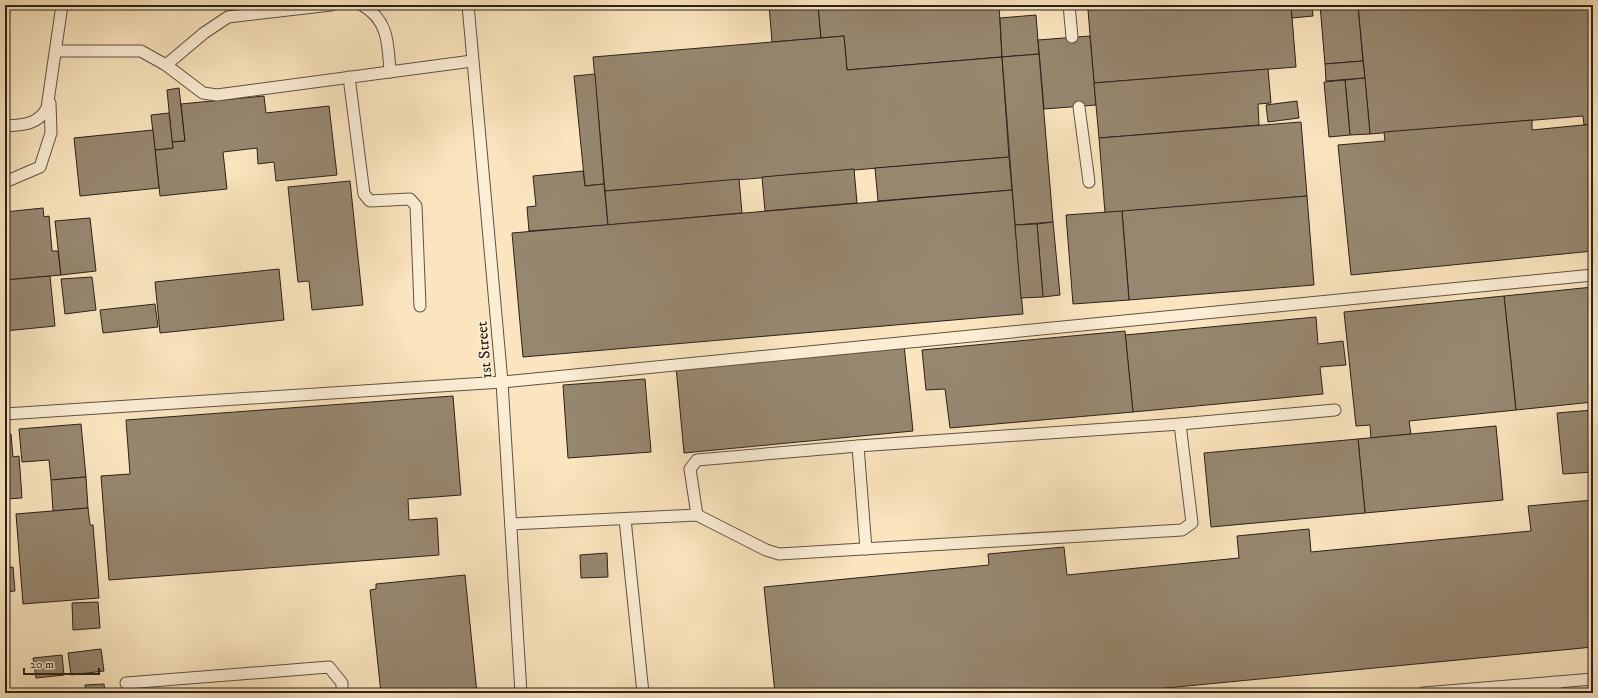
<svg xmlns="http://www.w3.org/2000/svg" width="1598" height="698" font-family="'IM FELL DW Pica',serif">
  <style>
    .building { fill: #97876f; stroke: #2b211a }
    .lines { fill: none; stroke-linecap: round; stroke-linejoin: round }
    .service-casing { stroke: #5f5243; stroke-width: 13 }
    .service { stroke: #fceed5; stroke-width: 11 }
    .labels { text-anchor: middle; stroke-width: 3.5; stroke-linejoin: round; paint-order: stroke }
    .street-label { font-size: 16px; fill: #2b211a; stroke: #fceed5 }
  </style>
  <rect width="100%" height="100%" fill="#fae5be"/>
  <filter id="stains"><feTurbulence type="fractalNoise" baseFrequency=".005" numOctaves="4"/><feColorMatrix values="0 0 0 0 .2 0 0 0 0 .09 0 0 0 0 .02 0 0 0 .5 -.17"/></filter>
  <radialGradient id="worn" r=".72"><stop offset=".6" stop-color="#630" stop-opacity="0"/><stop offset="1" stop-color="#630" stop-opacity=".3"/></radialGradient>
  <g class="building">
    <path d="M769,5H818L821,38L772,42Z"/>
    <path d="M818,5H999L1002,57L847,70L844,36L821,38Z"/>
    <path d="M1150,5H1291L1296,67L1094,83L1088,10Z"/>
    <path d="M1291,5H1312L1313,16L1292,18Z"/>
    <path d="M1320,5H1358L1363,61L1325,64Z"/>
    <path d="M1358,5H1593V124L1584,125L1583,116L1370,134Z"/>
    <path d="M1036,15L1039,54L1002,57L1000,18Z"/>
    <path d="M844,36L847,70L1002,57L1009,157L605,191L593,57Z"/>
    <path d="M1090,36L1096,105L1044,109L1038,40Z"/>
    <path d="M1039,54L1053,222L1015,225L1002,57Z"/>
    <path d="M1363,61L1365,78L1326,81L1325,64Z"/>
    <path d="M1268,69L1271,103L1258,104L1259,125L1099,138L1094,83Z"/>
    <path d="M595,74L604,184L585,186L574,76Z"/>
    <path d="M1365,78L1370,134L1350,135L1345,80Z"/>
    <path d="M1345,80L1350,135L1329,137L1324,82Z"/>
    <path d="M179,88L185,141L172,142L167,90Z"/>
    <path d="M264,96L266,113L329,106L337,175L276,181L274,162L258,164L257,148L223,152L227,189L160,196L155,150L173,148L172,142L185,141L181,104Z"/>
    <path d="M1297,101L1299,118L1268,122L1266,105Z"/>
    <path d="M169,113L173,148L155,150L151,115Z"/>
    <path d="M1532,120V130L1593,124V251L1351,275L1338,145L1385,141L1384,132Z"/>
    <path d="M1301,122L1307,196L1105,213L1099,138Z"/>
    <path d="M153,130L159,188L80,196L74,138Z"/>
    <path d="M1009,157L1012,190L878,201L875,168Z"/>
    <path d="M854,169L857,203L765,211L762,177Z"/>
    <path d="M583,171L585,186L604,184L608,225L529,231L527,207L536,206L533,176Z"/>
    <path d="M739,179L742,213L608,225L605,191Z"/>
    <path d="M350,181L363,305L312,310L309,281L298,282L288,187Z"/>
    <path d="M1012,190L1023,314L523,357L512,233Z"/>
    <path d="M1307,196L1314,285L1129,300L1122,211Z"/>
    <path d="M43,208L44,217L49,216L52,251H58L61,275L5,280V212Z"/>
    <path d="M1122,211L1129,300L1073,304L1066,215Z"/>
    <path d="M90,218L96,271L61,275L55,221Z"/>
    <path d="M1053,222L1060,295L1043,297L1037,224Z"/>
    <path d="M1037,224L1043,297L1021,298L1015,225Z"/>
    <path d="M279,269L284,320L160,333L155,282Z"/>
    <path d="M50,276L55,326L5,331V280Z"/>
    <path d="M92,277L96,310L65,314L61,279Z"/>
    <path d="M1593,287V402L1516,410L1504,296Z"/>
    <path d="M1504,296L1516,410L1409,421L1411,434L1371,438L1370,425L1356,426L1344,312Z"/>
    <path d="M155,304L158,327L103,333L100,310Z"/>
    <path d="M1316,317L1318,344L1343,341L1346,365L1320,367L1323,394L1133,412L1125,335Z"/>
    <path d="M1125,331L1133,412L950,428L945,389L926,390L922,350Z"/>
    <path d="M904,345L913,431L684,453L676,367Z"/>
    <path d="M645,379L651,452L568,458L563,385Z"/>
    <path d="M453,396L461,495L408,499L409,520L437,518L439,555L109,580L101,476L130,474L126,420Z"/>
    <path d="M1593,410V472L1563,474L1557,413Z"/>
    <path d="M81,424L86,477L51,480L49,460L22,462L19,429Z"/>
    <path d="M1496,426L1503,500L1365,513L1358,439Z"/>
    <path d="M11,434L13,457L19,456L22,498L5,499V435Z"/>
    <path d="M1358,439L1365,513L1211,527L1204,453Z"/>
    <path d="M86,477L88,508L53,511L51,480Z"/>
    <path d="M1593,500V647L1114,693H775L764,587L989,565L988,554L1064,547L1067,575L1239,558L1237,536L1309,529L1311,552L1531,531L1528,506Z"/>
    <path d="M88,508L90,525H93L99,598L23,604L16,514Z"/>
    <path d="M607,553L608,577L581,578L580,555Z"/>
    <path d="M13,567L15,591L5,592V568Z"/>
    <path d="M465,575L477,693H381L370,590L376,589V584Z"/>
    <path d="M98,602L100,628L73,630L72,603Z"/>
    <path d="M101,649L104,671L71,675L68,653Z"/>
    <path d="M62,655L64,675L36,678L33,658Z"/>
    <path d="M104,684L105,693H86L85,685Z"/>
  </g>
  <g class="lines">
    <g class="service-casing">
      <g id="service">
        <path d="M362,5C389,20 388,45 390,72"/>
        <path d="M468,5L502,382L521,693"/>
        <path d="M1069,5L1072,37"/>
        <path d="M56,51H141L166,65L203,93L217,95L472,61"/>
        <path d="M166,65L204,33L228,17L331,5"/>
        <path d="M349,77L364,194L370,201L410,199L416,206L420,306"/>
        <path d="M1079,107L1089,182"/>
        <path d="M5,126C22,125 38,125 47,108L62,5"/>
        <path d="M5,182L40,167L51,133L50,103"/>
        <path d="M5,414L502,382L1593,275"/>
        <path d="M697,515L690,469L697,460L858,446"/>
        <path d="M625,519L643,693"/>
        <path d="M511,524L697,515L766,550L779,554L1182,530L1192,523L1180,424L1335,410"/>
        <path d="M866,549L858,446L1180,424"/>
        <path d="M1555,682L1556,693"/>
        <path d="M126,683L329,667L342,683V693"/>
        <path d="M1423,693L1593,679"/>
      </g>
    </g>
    <use href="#service" class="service"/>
  </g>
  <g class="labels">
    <g class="street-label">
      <text transform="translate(483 350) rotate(-95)" y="6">1st Street</text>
    </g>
  </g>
  <rect width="1598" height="698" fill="none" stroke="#fae5be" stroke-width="20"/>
  <rect x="6" y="6" width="1586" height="686" fill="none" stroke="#2b211a" stroke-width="2"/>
  <rect x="10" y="10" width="1578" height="678" fill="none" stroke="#2b211a"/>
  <path d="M24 668v6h75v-6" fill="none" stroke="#2b211a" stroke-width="2"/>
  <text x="30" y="668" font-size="12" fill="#2b211a" stroke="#fceed5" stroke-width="3" paint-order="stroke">20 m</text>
  <rect width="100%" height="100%" filter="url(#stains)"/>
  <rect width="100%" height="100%" fill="url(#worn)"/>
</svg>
